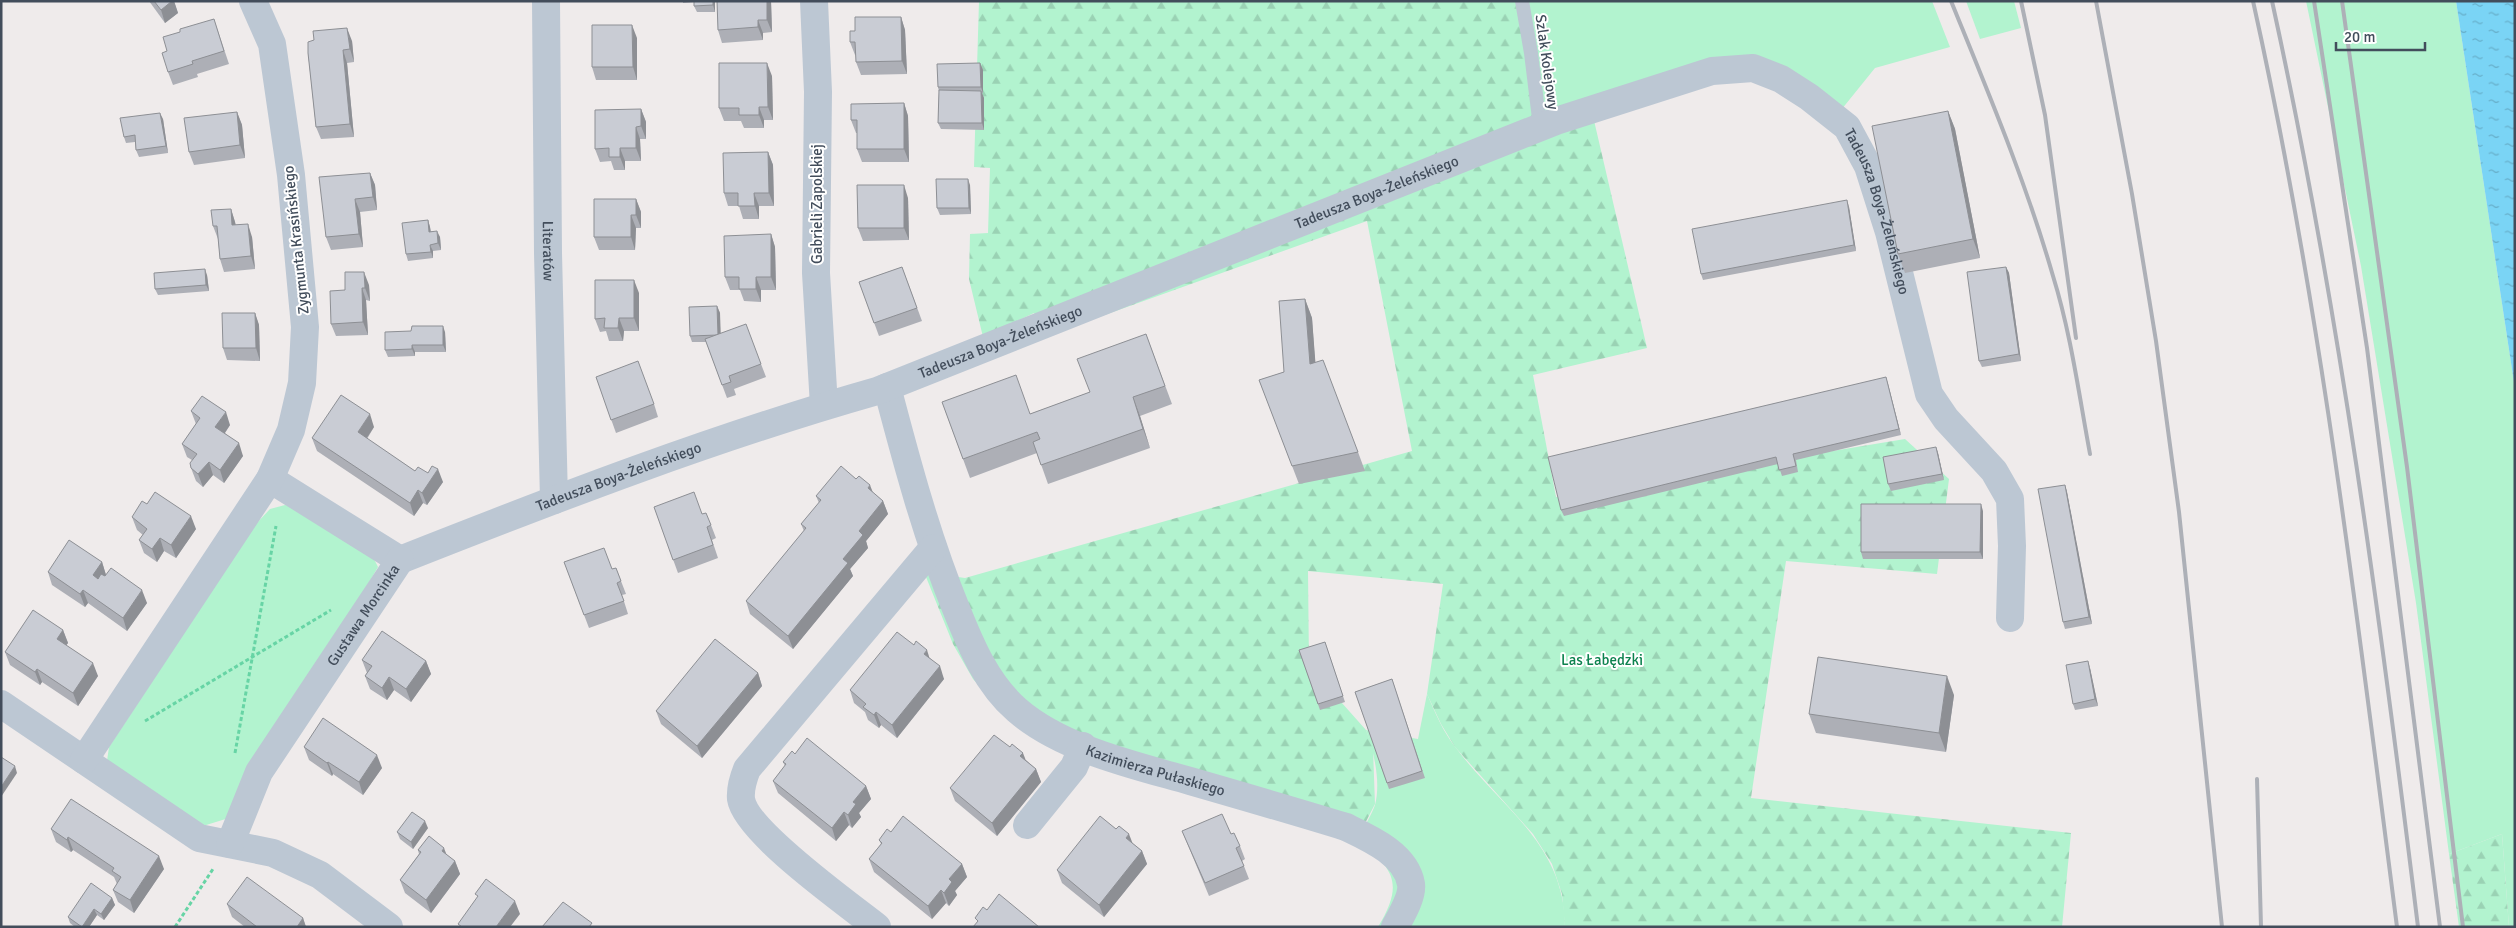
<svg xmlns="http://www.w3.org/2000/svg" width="2516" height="928" font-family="Signika,sans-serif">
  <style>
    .grass { fill: #b2f3cf }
    .forest { fill: url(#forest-firs) }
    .water { fill: url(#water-ripples) }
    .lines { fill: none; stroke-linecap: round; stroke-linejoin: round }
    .path { stroke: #67d4a5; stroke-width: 3; stroke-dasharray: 4 2.5; stroke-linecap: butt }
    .service { stroke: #bcc7d3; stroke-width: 14 }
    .minor { stroke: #bcc7d3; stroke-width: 28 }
    .rail { stroke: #adb0b7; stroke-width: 4 }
    .wall { fill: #adafb6 }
    .shaded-wall { fill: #8d8f94 }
    .building { fill: #c9ccd4; stroke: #8d8f94 }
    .labels { text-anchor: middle; stroke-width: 4; stroke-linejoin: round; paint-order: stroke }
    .street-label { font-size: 15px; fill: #424d5b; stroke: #fff }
    .park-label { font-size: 15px; fill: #0c824e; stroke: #fff }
  </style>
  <defs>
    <pattern id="forest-firs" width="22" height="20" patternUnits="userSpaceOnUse" patternTransform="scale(1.25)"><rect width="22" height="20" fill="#b2f3cf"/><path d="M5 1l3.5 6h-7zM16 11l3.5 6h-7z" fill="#9ad2b4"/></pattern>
    <pattern id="water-ripples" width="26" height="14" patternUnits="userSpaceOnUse" patternTransform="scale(1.25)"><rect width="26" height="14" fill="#7ad4f5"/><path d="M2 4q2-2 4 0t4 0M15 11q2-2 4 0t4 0" fill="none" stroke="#66aec9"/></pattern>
  </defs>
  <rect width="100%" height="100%" fill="#efebeb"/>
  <g class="grass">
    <path d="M1522,1H1932L1950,47L1875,68L1833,120L1767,72L1543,113Z"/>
    <path d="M1966,1H2014L2021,28L1980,39Z"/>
    <path d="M2306,1H2456L2515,389V927H2509L2502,834L2449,854L2416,603L2361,266Z"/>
    <path d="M285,505L299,507L370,551L378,567L232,817L203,826L107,761L109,747L254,526L270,509Z"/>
    <path d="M1427,694C1435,712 1443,732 1456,748C1500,807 1565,844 1565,927H1378C1404,884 1395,869 1357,840C1363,829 1371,816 1375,805C1381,782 1374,752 1366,730L1418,739Z"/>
  </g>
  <g class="forest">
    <path d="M979,1H1522L1542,113L1589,99L1647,348L1533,375L1556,497L1905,439L1949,479L1937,574L1786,561L1751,798L2071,833L2062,927H1565L1562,894L1552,864L1533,834L1455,747L1441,724L1427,694L1443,584L1308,571L1309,666L1366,730L1373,749L1375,804L1357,839L1000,709L973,679L953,644L924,572L965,578L1412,451L1367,221L1046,336L1034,313L983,337L969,279L970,234L988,233L990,168L974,167Z"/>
    <path d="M2502,834L2509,927H2459L2449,854Z"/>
  </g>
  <path class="water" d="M2456,1H2515V389Z"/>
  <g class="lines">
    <g class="path">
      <path d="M145,721L331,610"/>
      <path d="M235,753L276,526"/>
      <path d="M175,927L213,869"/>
    </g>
    <path class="service" d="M1522,1L1531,53L1540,127"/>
    <g class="minor">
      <path id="s1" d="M546,1L548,253L554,500"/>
      <path d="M814,1L818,92L816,273L824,406"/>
      <path id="s2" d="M887,387C907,463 927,538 957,611C971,646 987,684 1017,710C1062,749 1134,765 1190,781C1242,796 1294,811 1346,827C1369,838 1406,854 1411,884C1413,896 1401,916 1395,927"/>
      <path d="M270,479L400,560"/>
      <path id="s3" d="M400,560C557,498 715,437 877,391L1556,121L1712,71L1753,68L1781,79L1809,97L1847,127L1868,166L1889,232L1929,394L1946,419L1994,471L2010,499L2012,546L2010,618"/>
      <path d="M1,704L199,838L273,853L320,875L389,927"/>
      <path d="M84,760L270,479L291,430L302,383L305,327L291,175L272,44L253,1"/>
      <path d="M1027,825L1074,767L1083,746"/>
      <path id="s4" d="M230,844L259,772L400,560"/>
      <path d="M877,927C848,904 746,832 741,799C740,788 743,779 747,769L933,548"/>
    </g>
    <g class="rail">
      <path d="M1951,1C1988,92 2026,182 2053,276C2071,334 2079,395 2090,454"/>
      <path d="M2021,1L2045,115L2076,338"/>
      <path d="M2096,1L2132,194L2156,341L2179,512L2222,927"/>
      <path d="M2253,1C2321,307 2357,617 2397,927"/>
      <path d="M2272,1C2339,307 2380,616 2418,927"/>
      <path d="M2314,1L2367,348L2440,927"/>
      <path d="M2342,1L2407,467L2463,927"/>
      <path d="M2257,779L2261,927"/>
    </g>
  </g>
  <g class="wall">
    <path d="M149,1H174L178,13L165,23Z"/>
    <path d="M683,1H715V12H697L694,6V2L683,3Z"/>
    <path d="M717,1H771L772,32L763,33V40L722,43L718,30Z"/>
    <rect x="883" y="1" width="22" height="1"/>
    <path d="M901,17L905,30L907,74L861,75L856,62V55H855L850,42L855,31Z"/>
    <path d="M214,19L229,64L197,74L198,77L173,85L168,72L167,51L180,32Z"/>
    <path d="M637,38V80H596L592,67Z"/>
    <path d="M352,41L354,62L347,63L354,137L321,139L316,127L308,53Z"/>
    <path d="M980,63L983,70V93H982L984,98V130L941,129L938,123L939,92L938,87Z"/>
    <path d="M772,76L773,120H764V128H744L741,121H724L719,108Z"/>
    <path d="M904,103L908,116L909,162H862L857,149V133H856L851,120Z"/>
    <path d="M641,109L646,122V139H640L641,161H625V170H614L611,161L600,162L595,149Z"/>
    <path d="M1948,111L1955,129L1980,258L1905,273L1898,254Z"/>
    <path d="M237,112L242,125L245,158L194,165L189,152Z"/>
    <path d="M163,119L168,153L139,157L136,150L135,142L126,143L124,137Z"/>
    <path d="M768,152L773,165L774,206H759V219H743L739,206H728L724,193Z"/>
    <path d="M370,173L375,185L377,210L360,212L363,247L331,250L326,237Z"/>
    <path d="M970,185L971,214L940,215L937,208Z"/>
    <path d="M908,198L909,240L863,241L858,228Z"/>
    <path d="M636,199L641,212V228H636L635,250H599L594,237Z"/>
    <path d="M1849,207L1856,251L1703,280L1701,274Z"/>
    <path d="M231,209L235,222L236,225L252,237L255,269L224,272L220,259L218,239L213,226Z"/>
    <path d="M428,220L430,227L431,231L440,237L441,250L433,251V258L408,261L406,254Z"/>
    <path d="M771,234L775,247L776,290H761V302L744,301L740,290H730L725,277Z"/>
    <path d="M902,267L922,321L879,336L859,282Z"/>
    <path d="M2006,267L2009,273L2021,361L1982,367L1979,361Z"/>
    <path d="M207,275L209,291L158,295L155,289Z"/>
    <path d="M369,285L370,301L366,300L368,335L336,336L331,324L345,290Z"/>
    <path d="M639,293V331H624L623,341H609L606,331L600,332L595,319Z"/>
    <path d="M1305,299L1312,318L1315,362L1358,452L1365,471L1299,484L1259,380L1284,372Z"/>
    <path d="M717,306L720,313V333L761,364L766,377L734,389L736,395L727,398L706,342H692L690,336Z"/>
    <path d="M255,313L259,325L260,361L227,360L223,348Z"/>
    <path d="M445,332L446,352H415V356L388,357L385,350Z"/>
    <path d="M1146,334L1172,404L1140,416L1150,448L1048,484L1037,453L970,478L942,402L1030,414L1090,392Z"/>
    <path d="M596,377L654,404L658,417L616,433Z"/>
    <path d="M1886,377L1888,384L1901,435L1796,460L1798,472L1782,476L1778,464L1564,516L1561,510Z"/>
    <path d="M191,411L230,425L225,433L243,456L224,483L213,475L203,487L196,481L191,468L192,460L187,457L182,444L196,424Z"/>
    <path d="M374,427L367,439L415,471L428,473L443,482L427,505L423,503L414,516L317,451L312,438Z"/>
    <path d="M1936,447L1938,453L1944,480L1891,491L1888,484Z"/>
    <path d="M2065,485L2067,492L2092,624L2065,629L2063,622Z"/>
    <path d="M873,493L883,501L888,514L866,541L868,548L850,569L853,576L793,649L750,614L746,601L804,531L801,524L819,503L816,496Z"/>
    <path d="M654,507L702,514L711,525L716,538L712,540L718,558L678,573Z"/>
    <path d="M1983,511V559H1863L1861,552Z"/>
    <path d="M132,517L196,529L176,558L164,551L157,562L144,553L139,540L143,535L137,530Z"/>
    <path d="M102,562L106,575L147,603L127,631L88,603L85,607L52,585L48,572Z"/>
    <path d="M564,562L612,569L616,568L626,594L622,595L628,614L589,628Z"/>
    <path d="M63,630L68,643L66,645L98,676L78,706L42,682L40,685L10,665L5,652Z"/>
    <path d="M1325,642L1345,702L1320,710L1299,650Z"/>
    <path d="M930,658L944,679L897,738L881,725L879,728L868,720L865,712L854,703L850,690Z"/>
    <path d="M362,660L426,661L431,674L411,702L394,690L387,700L370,689L365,676L367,673Z"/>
    <path d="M2090,668L2098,706L2075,710L2073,704Z"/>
    <path d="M758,673L762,686L702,758L661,724L656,711Z"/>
    <path d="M1392,679L1425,778L1389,789L1355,692Z"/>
    <path d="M1954,695L1946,752L1816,733L1809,714Z"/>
    <path d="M304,747L382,768L363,795L333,774L332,776L309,760Z"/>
    <path d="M795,754L866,786L871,799L859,813L861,817L852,828L849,825L836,841L778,793L773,781L785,766L783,762Z"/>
    <path d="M1026,760L1036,769L1041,782L997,836L955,801L950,788Z"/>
    <path d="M428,828L413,849L400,839L397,832Z"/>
    <path d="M51,829L164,869L134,913L118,902L113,890L117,884L114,877L73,850L71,852L56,842Z"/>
    <path d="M1182,831L1231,834L1240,846L1245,859L1242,861L1249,879L1209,896Z"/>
    <path d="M891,832L962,864L967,877L955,891L957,895L949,906L946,903L932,919L874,872L869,859L881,844L879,840Z"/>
    <path d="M1132,843L1142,851L1147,864L1104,917L1062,883L1057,870Z"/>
    <path d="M418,850L447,855L455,861L460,874L431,913L405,893L400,880L419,854Z"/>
    <path d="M112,898L115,905L104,920L97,915L89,927H75L70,923L68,917Z"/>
    <path d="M227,904L303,918L306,927H245L232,917Z"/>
  </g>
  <g class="shaded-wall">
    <path d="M172,1H174L178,13L165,23L161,10Z"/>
    <path d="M713,1H715V12L713,5Z"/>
    <path d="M767,1H771L772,32L767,20Z"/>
    <path d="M901,17L905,30L907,74L902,61Z"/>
    <path d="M758,20L763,33V40L758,27Z"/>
    <path d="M632,25L637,38V80L633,67Z"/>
    <path d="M347,28L352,41L354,62L350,49Z"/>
    <path d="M343,50L347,63L354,137L350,124Z"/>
    <path d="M767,63L772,76L773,120L768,107Z"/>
    <path d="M980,63L983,70V93L981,87Z"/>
    <path d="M981,91L984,98V130L982,123Z"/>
    <path d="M904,103L908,116L909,162L904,149Z"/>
    <path d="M759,107L764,120V128L759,115Z"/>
    <path d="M641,109L646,122V139L641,126Z"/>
    <path d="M1948,111L1955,129L1980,258L1973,239Z"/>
    <path d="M237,112L242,125L245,158L240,145Z"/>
    <path d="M160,113L163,119L168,153L166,146Z"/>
    <path d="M636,127L640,139L641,161L636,148Z"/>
    <path d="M620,148L625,161V170L620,157Z"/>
    <path d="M768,152L773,165L774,206L769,193Z"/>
    <path d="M370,173L375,185L377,210L373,197Z"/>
    <path d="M968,179L970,185L971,214L969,208Z"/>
    <path d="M904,185L908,198L909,240L904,228Z"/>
    <path d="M754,193L759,206V219L755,206Z"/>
    <path d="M355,199L360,212L363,247L359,234Z"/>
    <path d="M636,199L641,212V228L636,215Z"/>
    <path d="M1847,200L1849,207L1856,251L1854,245Z"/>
    <path d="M231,209L235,222L237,238L232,225Z"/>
    <path d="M631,215L636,228L635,250L631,237Z"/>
    <path d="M428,220L430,227L431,238L429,232Z"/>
    <path d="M248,224L252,237L255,269L251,256Z"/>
    <path d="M437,231L440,237L441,250L438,243Z"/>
    <path d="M771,234L775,247L776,290L771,277Z"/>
    <path d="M430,245L433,251V258L431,252Z"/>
    <path d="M2006,267L2009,273L2021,361L2019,354Z"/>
    <path d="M205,269L207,275L209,291L206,285Z"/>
    <path d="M364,272L369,285L370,301L365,288Z"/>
    <path d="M756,277L761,290V302L756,289Z"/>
    <path d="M634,280L639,293V331L634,318Z"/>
    <path d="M362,288L366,300L368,335L363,322Z"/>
    <path d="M1305,299L1312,318L1317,383L1310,364Z"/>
    <path d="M717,306L720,313L721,341L718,335Z"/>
    <path d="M255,313L259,325L260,361L256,348Z"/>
    <path d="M619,318L624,331L623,341L618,328Z"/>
    <path d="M443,326L445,332L446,352L443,345Z"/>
    <path d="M412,345L415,352V356L412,349Z"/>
    <path d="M1886,377L1888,384L1901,435L1899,429Z"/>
    <path d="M1133,397L1140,416L1150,448L1143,429Z"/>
    <path d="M226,412L230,425L220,440L215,427Z"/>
    <path d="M370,414L374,427L362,445L358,432Z"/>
    <path d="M239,443L243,456L224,483L220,470Z"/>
    <path d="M1936,447L1938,453L1944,480L1942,474Z"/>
    <path d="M209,462L213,475L203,487L198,474Z"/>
    <path d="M438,469L443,482L427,505L422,493Z"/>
    <path d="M870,485L875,498L868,488Z"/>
    <path d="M2065,485L2067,492L2092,624L2089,617Z"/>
    <path d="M418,490L423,503L414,516L410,503Z"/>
    <path d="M883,501L888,514L866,541L868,548L850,569L853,576L793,649L788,636L843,559L859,531Z"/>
    <path d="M1981,504L1983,511V559L1980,552Z"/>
    <path d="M191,516L196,529L176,558L171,545Z"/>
    <path d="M160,538L164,551L157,562L152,549Z"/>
    <path d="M102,562L106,575L98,588L93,575Z"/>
    <path d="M83,590L88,603L85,607L80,594Z"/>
    <path d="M142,590L147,603L127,631L123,618Z"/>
    <path d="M63,630L68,643L61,652L57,639Z"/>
    <path d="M927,650L931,663L924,654Z"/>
    <path d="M426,661L431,674L411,702L406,689Z"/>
    <path d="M2088,661L2090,668L2098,706L2095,699Z"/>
    <path d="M93,663L98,676L78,706L73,693Z"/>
    <path d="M940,666L944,679L897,738L892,725Z"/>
    <path d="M37,669L42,682L40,685L35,672Z"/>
    <path d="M758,673L762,686L702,758L697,746Z"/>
    <path d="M1947,676L1954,695L1946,752L1939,733Z"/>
    <path d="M389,677L394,690L387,700L382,688Z"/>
    <path d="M876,712L881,725L879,728L874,715Z"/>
    <path d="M1023,753L1028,766L1020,756Z"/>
    <path d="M377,755L382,768L363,795L359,782Z"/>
    <path d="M328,762L333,774L332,776L327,763Z"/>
    <path d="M15,766L17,773L1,797V787Z"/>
    <path d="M1036,769L1041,782L997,836L992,823Z"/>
    <path d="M866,786L871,799L859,813L861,817L852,828L848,815L853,802Z"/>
    <path d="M844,812L849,825L836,841L832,828Z"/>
    <path d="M425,821L428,828L413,849L411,842Z"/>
    <path d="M1129,834L1134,847L1126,838Z"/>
    <path d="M68,837L73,850L71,852L67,840Z"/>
    <path d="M444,848L449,861L442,851Z"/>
    <path d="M1142,851L1147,864L1104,917L1099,905Z"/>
    <path d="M159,856L164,869L134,913L130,900Z"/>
    <path d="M455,861L460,874L431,913L426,900Z"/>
    <path d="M962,864L967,877L955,891L957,895L949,906L944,893L949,879Z"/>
    <path d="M941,890L946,903L932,919L928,906Z"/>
    <path d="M112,898L115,905L104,920L101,914Z"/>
    <path d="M515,901L520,914L510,927H496Z"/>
    <path d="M94,909L97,915L89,927H82Z"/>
    <path d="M303,918L306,927H297Z"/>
  </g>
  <g class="building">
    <path d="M154,1H172L161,10Z"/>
    <path d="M694,1H713V5L694,6Z"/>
    <path d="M717,1H767V20H758V27L718,30Z"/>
    <path d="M855,17H901L902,61L856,62L855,42H850V31H855Z"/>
    <path d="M214,19L224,51L192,61L193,64L168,72L162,53L167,51L163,37L180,32V29Z"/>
    <path d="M592,25H632L633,67H592Z"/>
    <path d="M347,28L350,49L343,50L350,124L316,127L308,53V42L314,40L313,31Z"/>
    <path d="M719,63H767L768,107H759V115H739V108H719Z"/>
    <path d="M980,63L981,87H938L937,64Z"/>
    <path d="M939,90L981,91L982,123H938Z"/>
    <path d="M904,103V149H857V120H851V104Z"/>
    <path d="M641,109V126L636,127V148H620V157H609V148L595,149V110Z"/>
    <path d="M1948,111L1973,239L1898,254L1872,126Z"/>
    <path d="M237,112L240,145L189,152L184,118Z"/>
    <path d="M160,113L166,146L136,150L135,135L124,137L120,118Z"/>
    <path d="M768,152L769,193H754L755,206H738V193H724L723,153Z"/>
    <path d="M370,173L373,197L355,199L359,234L326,237L319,177Z"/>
    <path d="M936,179H968L969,208H937Z"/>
    <path d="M857,185H904V228H858Z"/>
    <path d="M594,199H636V215H631V237H594Z"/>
    <path d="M1847,200L1854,245L1701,274L1692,229Z"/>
    <path d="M231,209L232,225L248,224L251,256L220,259L217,226H213L211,210Z"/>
    <path d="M428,220L429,232L437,231L438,243L430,245L431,252L406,254L402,223Z"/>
    <path d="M771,234V277H756V289H739V277H725L724,236Z"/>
    <path d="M902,267L917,308L874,323L859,282Z"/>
    <path d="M2006,267L2019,354L1979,361L1967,272Z"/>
    <path d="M205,269L206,285L155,289L154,273Z"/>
    <path d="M345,272H364L365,288H362L363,322L331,324L330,291L345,290Z"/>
    <path d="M595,280H634V318H619L618,328H604L605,318L595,319Z"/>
    <path d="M1305,299L1310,364L1323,360L1358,452L1292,466L1259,380L1284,372L1279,301Z"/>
    <path d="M717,306L718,335L690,336L689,307Z"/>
    <path d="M222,313H255L256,348H223Z"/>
    <path d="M746,324L761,364L729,376L731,382L722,385L705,339Z"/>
    <path d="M412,326H443V345H412V349L385,350V332L411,331Z"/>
    <path d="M1146,334L1165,386L1133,397L1143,429L1041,465L1033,442L1040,439L1037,432L963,459L942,402L1016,375L1030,414L1090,392L1077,359Z"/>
    <path d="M638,361L654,404L611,420L596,377Z"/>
    <path d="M1886,377L1899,429L1793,454L1796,466L1779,470L1776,457L1561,510L1548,457Z"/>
    <path d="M341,395L370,414L358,432L415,471L418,467L428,473L432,466L438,469L422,493L418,490L410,503L312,438Z"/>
    <path d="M202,396L226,412L215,427L239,443L220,470L209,462L198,474L191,468L190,463L197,454L182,444L200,418L191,411Z"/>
    <path d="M1936,447L1942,474L1888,484L1883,457Z"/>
    <path d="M841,466L856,479L859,476L870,485L868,488L883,501L859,531L863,535L843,559L848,563L788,636L746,601L806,528L801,524L821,500L816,496Z"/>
    <path d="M2065,485L2089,617L2063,622L2038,489Z"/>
    <path d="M155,492L191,516L171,545L160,538L152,549L139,540L147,529L132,517L142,501L147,504Z"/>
    <path d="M694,492L702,514L706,513L711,525L707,527L713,545L673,560L654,507Z"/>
    <path d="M1861,504H1981L1980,552H1861Z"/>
    <path d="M69,540L102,562L93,575L98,579L101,574L105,576L111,568L142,590L123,618L83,590L80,594L48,572Z"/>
    <path d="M604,548L612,569L616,568L621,581L617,583L624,601L584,615L564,562Z"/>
    <path d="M33,610L63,630L57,639L93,663L73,693L37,669L35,672L5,652Z"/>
    <path d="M382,631L426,661L406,689L389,677L382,688L365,676L372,666L362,660Z"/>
    <path d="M897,632L914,645L916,641L927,650L924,654L940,666L892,725L876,712L874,715L863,707L866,704L850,690Z"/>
    <path d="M715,639L758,673L697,746L656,711Z"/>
    <path d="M1325,642L1343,696L1318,704L1299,650Z"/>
    <path d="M1818,657L1947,676L1939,733L1809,714Z"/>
    <path d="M2088,661L2095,699L2073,704L2066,665Z"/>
    <path d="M1392,679L1422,771L1387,783L1355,692Z"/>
    <path d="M323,718L377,755L359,782L328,762L327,763L304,747Z"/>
    <path d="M994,735L1010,747L1012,744L1023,753L1020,756L1036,769L992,823L950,788Z"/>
    <path d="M807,738L866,786L853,802L856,804L848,815L844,812L832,828L773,781L786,764L783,762L792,751L795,754Z"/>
    <path d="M1,757L15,766L1,787Z"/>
    <path d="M71,799L159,856L130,900L113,890L121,877L112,871L114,868L68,837L67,840L51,829Z"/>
    <path d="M412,812L425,821L411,842L397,832Z"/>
    <path d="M1222,814L1231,834L1234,833L1240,846L1236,848L1244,866L1205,883L1182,831Z"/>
    <path d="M903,816L962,864L949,879L952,882L944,893L941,890L928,906L869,859L882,843L879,840L887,829L891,832Z"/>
    <path d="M1100,816L1116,829L1119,826L1129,834L1126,838L1142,851L1099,905L1057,870Z"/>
    <path d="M429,836L444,848L442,851L455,861L426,900L400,880L421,852L418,850Z"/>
    <path d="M247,877L303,918L297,927H257L227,904Z"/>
    <path d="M486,879L515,901L496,927H462L458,924L478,896L475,894Z"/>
    <path d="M91,883L112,898L101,914L94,909L82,927L68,917Z"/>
    <path d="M999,894L1039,927H973L978,921L975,918L983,907L987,910Z"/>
    <path d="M563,902L592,923L589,927H542Z"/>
  </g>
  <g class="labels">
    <g class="street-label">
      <text transform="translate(1547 62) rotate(82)" y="5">Szlak Kolejowy</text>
      <text dy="5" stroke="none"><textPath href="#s3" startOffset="1044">Tadeusza Boya-Żeleńskiego</textPath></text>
      <text transform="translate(817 204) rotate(-90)" y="5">Gabrieli Zapolskiej</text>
      <text dy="5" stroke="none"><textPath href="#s3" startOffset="1644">Tadeusza Boya-Żeleńskiego</textPath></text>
      <text transform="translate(296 240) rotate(-96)" y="5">Zygmunta Krasińskiego</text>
      <text dy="5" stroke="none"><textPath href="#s1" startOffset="250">Literatów</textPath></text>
      <text dy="5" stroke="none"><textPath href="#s3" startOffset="639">Tadeusza Boya-Żeleńskiego</textPath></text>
      <text dy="5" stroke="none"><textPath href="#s3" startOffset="234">Tadeusza Boya-Żeleńskiego</textPath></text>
      <text dy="5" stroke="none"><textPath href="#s4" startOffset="266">Gustawa Morcinka</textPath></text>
      <text dy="5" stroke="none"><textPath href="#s2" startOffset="504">Kazimierza Pułaskiego</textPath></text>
    </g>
    <g class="park-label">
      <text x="1602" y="665">Las Łabędzki</text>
    </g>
  </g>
  <rect width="2516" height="928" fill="none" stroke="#424d5b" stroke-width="5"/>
  <path d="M2336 42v8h89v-8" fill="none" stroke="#424d5b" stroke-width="2.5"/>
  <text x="2344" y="42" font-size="15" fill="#424d5b" stroke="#ffffff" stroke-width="4" paint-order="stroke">20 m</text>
</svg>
